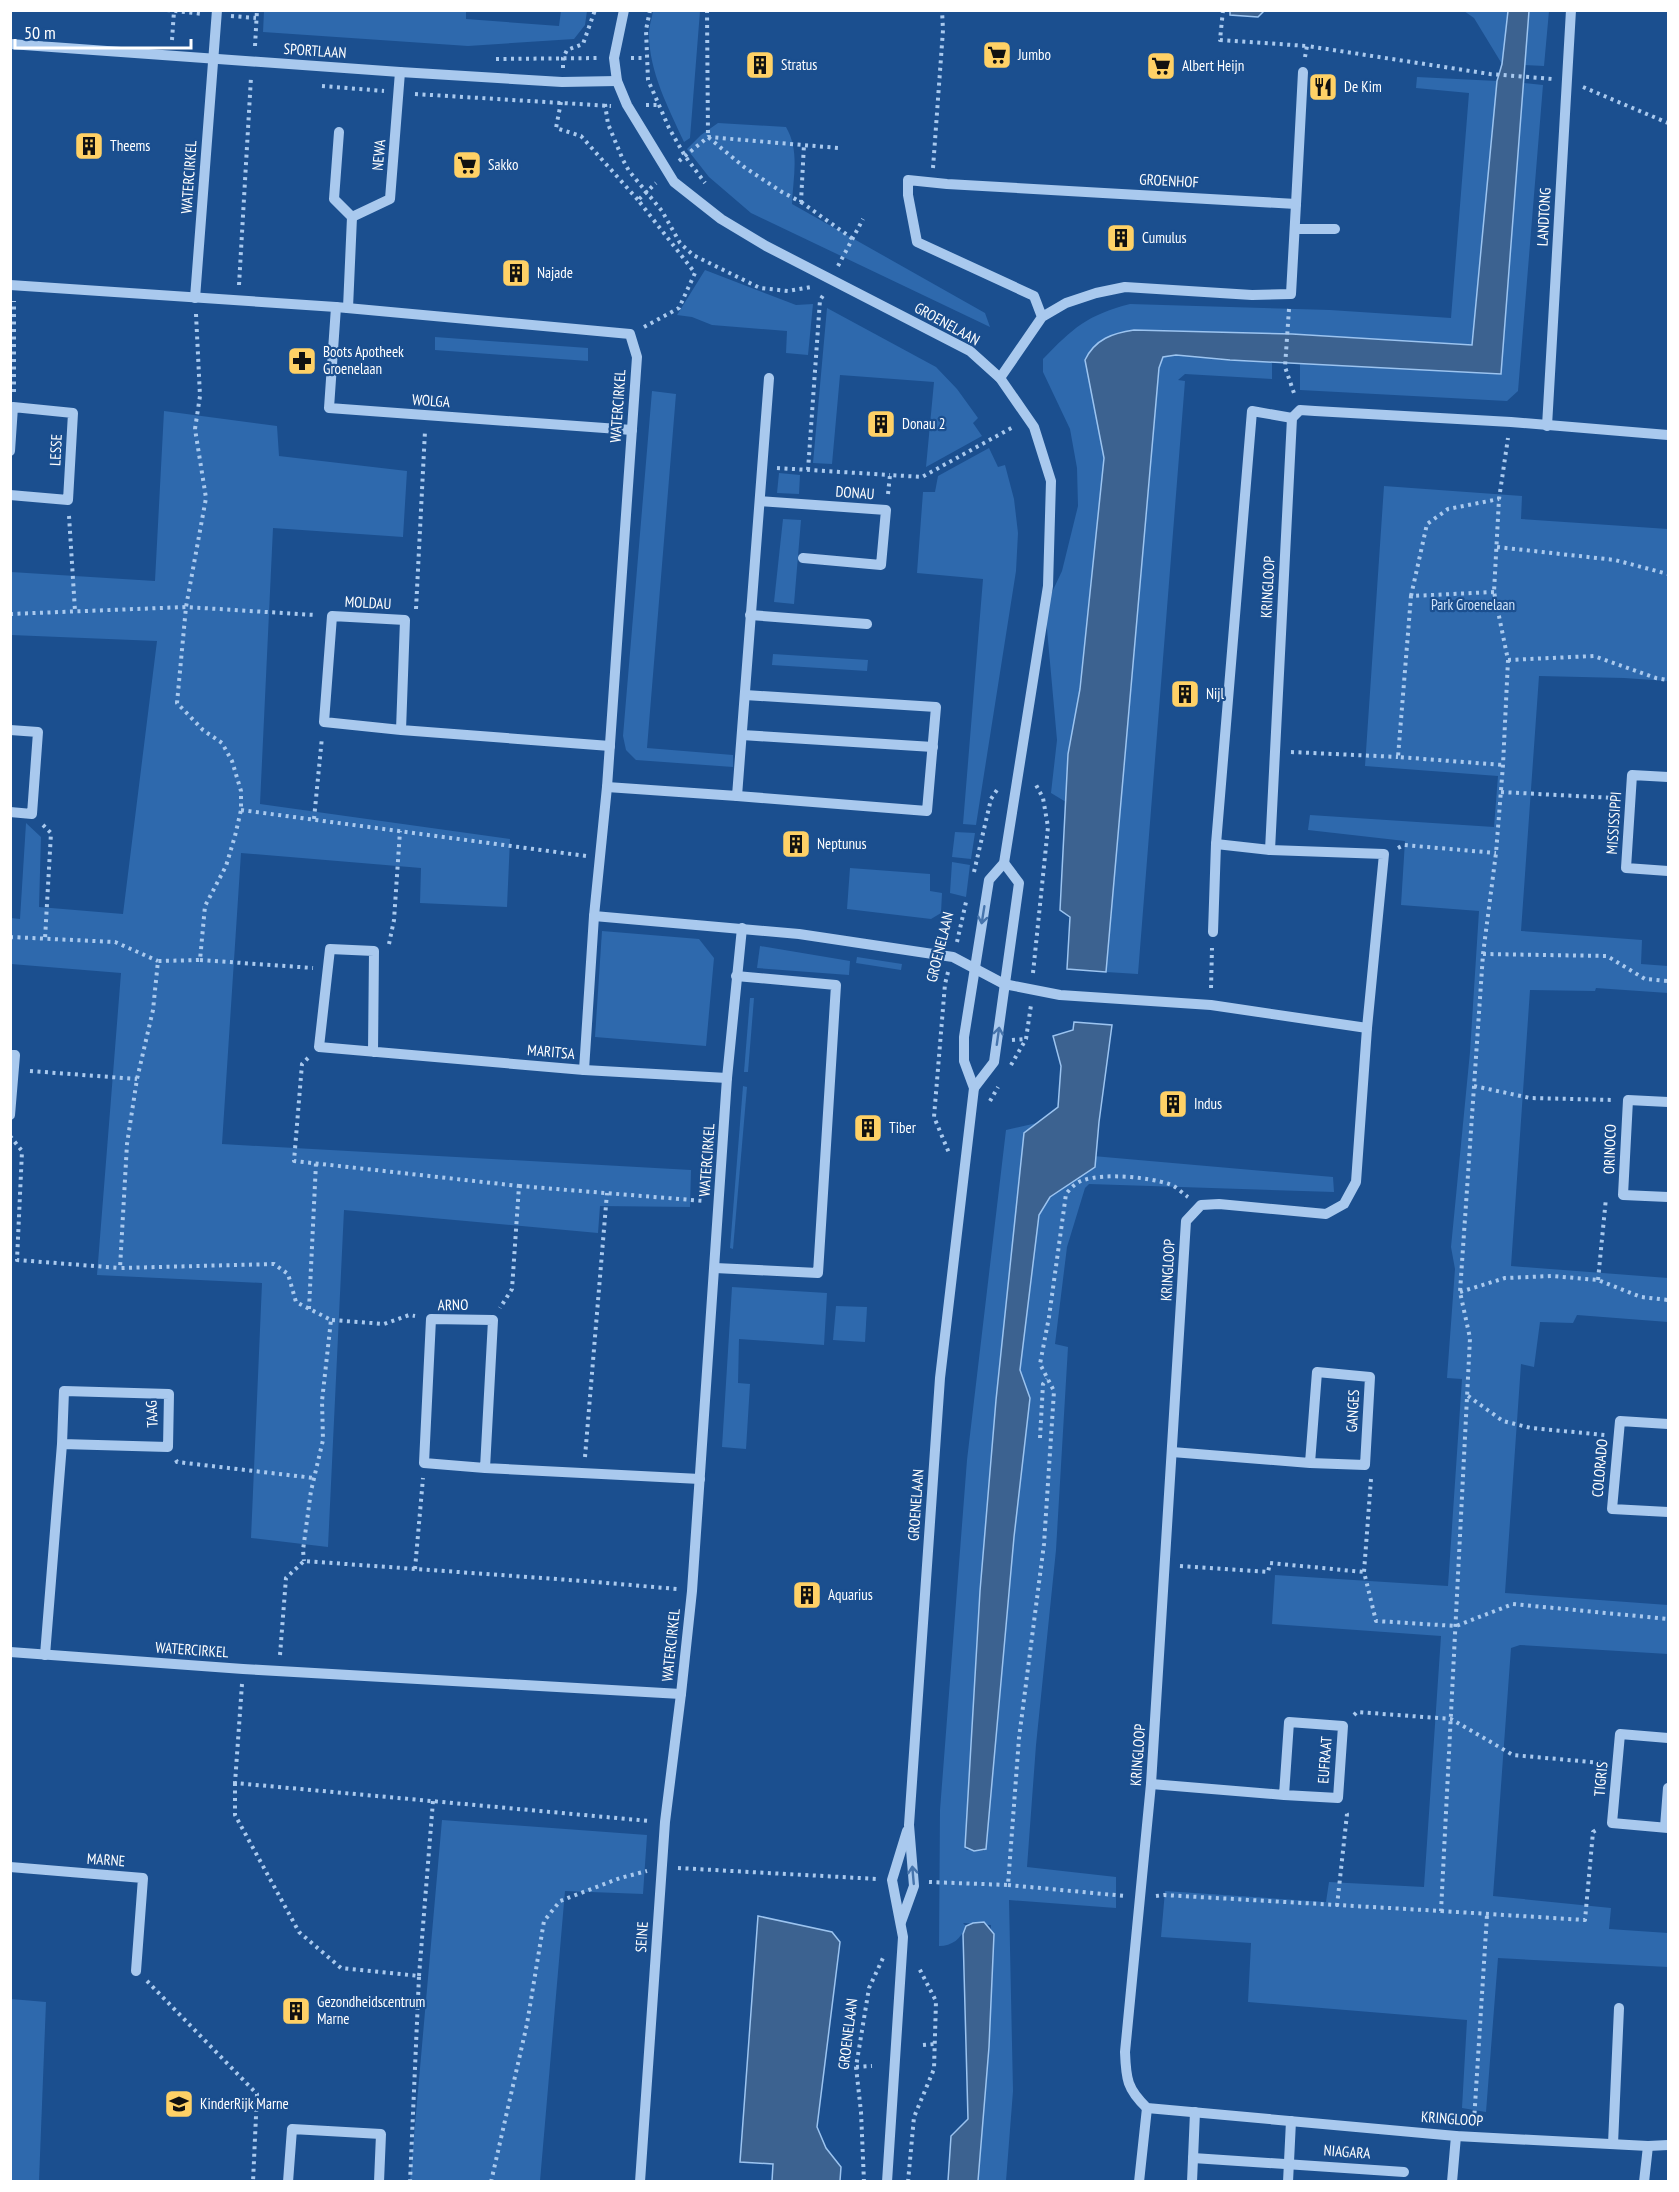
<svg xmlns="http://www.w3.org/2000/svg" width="1679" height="2192" font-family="'PT Sans Narrow',sans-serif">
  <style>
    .green { fill: #2e69ad }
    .water { fill: #3c6290; stroke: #9cc4f0; stroke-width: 1.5 }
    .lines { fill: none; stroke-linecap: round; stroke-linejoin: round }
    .path { stroke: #a9c9ee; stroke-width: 4; stroke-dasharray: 3 4.5; stroke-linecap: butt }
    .minor { stroke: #a9c9ee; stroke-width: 10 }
    .oneway { stroke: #4674ac }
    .labels { text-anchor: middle; stroke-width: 4.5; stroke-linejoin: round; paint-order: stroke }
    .street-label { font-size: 15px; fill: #fff; stroke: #1b4f8f }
    .poi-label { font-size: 15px; fill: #fff; stroke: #1b4f8f; text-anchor: start }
    .park-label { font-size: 15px; fill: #cfe3fa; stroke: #1b4f8f }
  </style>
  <rect width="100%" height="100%" fill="#1b4f8f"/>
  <g class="green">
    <path d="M264,11H466V19L559,26L561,11H587L585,25L574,39L468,46L263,32Z"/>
    <path d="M653,11H700L690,138L684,142C669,109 649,72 649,34C649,26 652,18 653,11Z"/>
    <path d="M1464,11H1508L1502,64L1474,18Z"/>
    <path d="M1529,11H1549L1544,66L1524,65Z"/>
    <path d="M1417,77L1497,81L1472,345L1292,334L1134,330L1085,360L1104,458L1080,689L1068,754L1066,802L1051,793L1057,740L1045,607L1062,571L1078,506L1077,468L1070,429L1043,372V359C1073,328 1087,315 1130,304L1330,310L1451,318L1469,93L1416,88Z"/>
    <path d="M1523,83L1543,85L1518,391L1507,401L1300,390V363L1501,374Z"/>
    <path d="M718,123L786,127C800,151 793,177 792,204L985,313L990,327L751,213L709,177L687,149L701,135Z"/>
    <path d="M705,270L796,305L813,304L808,355L786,353L787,331L712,325L692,317L677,315Z"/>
    <path d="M827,308L936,367L957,389L978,418L973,423L982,436L926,467L934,382L840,375L832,464L813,463Z"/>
    <path d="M435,337L588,348V361L435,350Z"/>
    <path d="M1176,355L1272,362V379L1185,374L1178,380L1185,381L1138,974L1106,972L1159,368L1163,357Z"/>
    <path d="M652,391L676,394L647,748L733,755V767L636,760L626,750L623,736Z"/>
    <path d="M164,411L277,426L279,456L407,471L403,537L273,528L260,804L510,839L507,907L420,903L421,868L241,853L222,1144L691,1170L690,1207L600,1206L598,1233L344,1210L328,1547L251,1538L262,1283L97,1275L121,973L11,964V918L20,919L26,823L41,837L39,907L123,914L157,641L11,635V572L155,581Z"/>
    <path d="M989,448L998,467L1005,465L1014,499L1018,533L1016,571L976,825L963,824L983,579L917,573L923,492H935L938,476Z"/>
    <path d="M779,473L800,475L799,494L777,493Z"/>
    <path d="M1384,486L1522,496L1521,519L1668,529V681L1624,678L1539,676L1521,931L1642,940L1641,964L1668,966V993L1596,988L1595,991L1530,990L1511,1266L1668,1278V1322L1577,1315L1573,1323L1540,1322L1534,1367L1521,1364L1505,1593L1668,1605V1654L1520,1645L1511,1648L1493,1896L1611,1908L1609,1929L1668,1933V1967L1498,1958L1486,2112L1462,2108L1467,2020L1248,2002L1251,1943L1161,1937L1165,1891L1326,1902L1329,1882L1424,1887L1441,1636L1272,1624L1275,1575L1448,1586L1462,1379L1447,1378L1455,1269L1451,1247L1470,1052L1479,911L1401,905L1405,841L1308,830L1310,815L1494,827L1498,776L1365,766Z"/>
    <path d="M783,519L801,520L794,604L774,602Z"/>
    <path d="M773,654L868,660L867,671L772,665Z"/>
    <path d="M955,832L975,833L971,859L952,857Z"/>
    <path d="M952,862L970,865L966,897L950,893Z"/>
    <path d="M850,868L930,874V891L942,893L941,913L931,919L847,909Z"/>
    <path d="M602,931L699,939L714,958L706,1046L595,1037Z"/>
    <path d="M760,946L850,961L849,975L757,968Z"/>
    <path d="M857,957L902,964L901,970L856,963Z"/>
    <path d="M750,998H754L748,1072H744Z"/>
    <path d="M743,1086L747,1087L733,1249L730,1248Z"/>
    <path d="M1037,1123L1024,1133L996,1400L966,1850L984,1851L998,1684L1017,1369L1036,1214L1051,1189L1093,1156L1333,1177L1334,1192L1089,1184L1085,1188L1067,1247L1055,1344L1068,1347L1056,1550L1036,1745L1027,1867L1116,1877V1908L1009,1900L1013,2091L1006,2181H977L991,1925L963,1923L966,1926C961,1939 952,1946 939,1946L940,1810L967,1460L1006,1130Z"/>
    <path d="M732,1287L827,1293L824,1345L739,1339L738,1383L750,1384L746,1449L722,1447Z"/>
    <path d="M836,1306L867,1307L865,1342L833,1340Z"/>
    <path d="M442,1820L647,1835L643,1894L565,1891L540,2181H410Z"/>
    <path d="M11,1999L46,2002L39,2181H11Z"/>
  </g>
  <g class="water">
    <path d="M1230,11V10L1264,11L1258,17L1230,15Z"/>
    <path d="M1508,11H1529L1501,374L1230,360L1176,355L1163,357L1159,368L1106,972L1067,969L1070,917L1060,910L1068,754L1080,689L1104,458L1085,360C1095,339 1113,333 1134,330L1292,334L1472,345L1497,81L1502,64Z"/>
    <path d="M1074,1022L1112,1025L1099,1122L1095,1167L1050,1197L1039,1215L1020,1370L1030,1398L1014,1537L986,1849L974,1851L965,1847L980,1591L996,1400L1024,1133L1058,1107L1061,1066L1053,1036L1073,1030Z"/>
    <path d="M758,1916L832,1932L840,1942L817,2127L826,2148L841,2167L840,2181H772L773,2164L740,2162Z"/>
    <path d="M984,1922L994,1934L989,2047L978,2181H948L951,2136L968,2119L963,1934L966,1926L973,1923Z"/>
  </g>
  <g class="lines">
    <g class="path">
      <path d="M167,10L203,14"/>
      <path d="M650,10L646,30L648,80L669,128L685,156L705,183"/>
      <path d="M707,10L708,137L744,167L782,192L801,202L804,144"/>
      <path d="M1223,10L1220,40L1307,46"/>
      <path d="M231,16L256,18"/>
      <path d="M172,40L174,11"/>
      <path d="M255,46L257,10"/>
      <path d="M1305,57L1307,46L1490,74L1553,79"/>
      <path d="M631,58H646"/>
      <path d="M496,59L599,58"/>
      <path d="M563,68V58L567,50L583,44L595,10"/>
      <path d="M322,86L384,91"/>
      <path d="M1583,87L1668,123"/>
      <path d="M415,94L611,106"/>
      <path d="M561,102L556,128L581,136L638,200"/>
      <path d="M605,104L608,124L623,160L629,171L662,211L680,243L693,255L760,288L788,291L811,287"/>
      <path d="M646,105H659"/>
      <path d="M679,161L708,137L839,148"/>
      <path d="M933,168L943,30L942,10"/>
      <path d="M801,202L853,239"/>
      <path d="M838,266L863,219"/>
      <path d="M239,285L251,77"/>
      <path d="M1289,309L1285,367L1295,396"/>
      <path d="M196,314L200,396L195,429L206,498L186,607L177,703L203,730L222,743L232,761L241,791V810L235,836L226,866L205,906L200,960L158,961L153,1010L137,1079L127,1144L120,1268L274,1264L288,1274L296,1302L331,1320L322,1401L323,1440L311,1491L303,1550L304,1561"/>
      <path d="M644,327L679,308L695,273L638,200L656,183"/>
      <path d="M14,392V301"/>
      <path d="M777,468L890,475"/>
      <path d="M808,470L820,300L824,294"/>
      <path d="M888,494L890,475L922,477L1015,426"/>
      <path d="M69,516L75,611"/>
      <path d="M1497,547L1615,560L1668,574"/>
      <path d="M1494,592L1411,596L1398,757L1503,765"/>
      <path d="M1411,596L1427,524L1448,509L1499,499"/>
      <path d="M416,609L425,431"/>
      <path d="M10,614L186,607L315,615"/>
      <path d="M1508,660L1594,656L1656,678L1668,680"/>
      <path d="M1291,752L1398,757"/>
      <path d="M1501,792L1614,798"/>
      <path d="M241,810L586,856"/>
      <path d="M314,819L322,737"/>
      <path d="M43,825L51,833L45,939"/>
      <path d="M1398,848L1404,845L1496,853"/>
      <path d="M974,872L991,799L997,790"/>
      <path d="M10,937L115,942L158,961"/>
      <path d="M957,942L966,902"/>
      <path d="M389,944L394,920L400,831"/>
      <path d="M1483,954L1607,956L1645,979L1668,981"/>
      <path d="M200,960L313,968"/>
      <path d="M948,972L945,984L934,1117L949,1153"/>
      <path d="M1033,973L1048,827L1043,798L1035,783"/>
      <path d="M1211,988L1212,948"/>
      <path d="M1012,1040L1026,1039"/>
      <path d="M308,1058L302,1064L294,1161L519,1186L512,1289L500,1308"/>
      <path d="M1011,1065L1026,1039L1031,1005"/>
      <path d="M30,1071L137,1079"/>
      <path d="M1474,1086L1530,1098L1613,1100"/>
      <path d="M990,1101L998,1087"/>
      <path d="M10,1136L22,1151L17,1260L120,1268"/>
      <path d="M519,1186L704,1201"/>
      <path d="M1598,1280L1606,1198"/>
      <path d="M1460,1292L1505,1278L1552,1276L1598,1280L1641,1297L1668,1300"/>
      <path d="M309,1309L316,1163"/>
      <path d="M332,1320L384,1324L409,1315L415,1316"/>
      <path d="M1468,1396L1503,1421L1531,1428L1605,1435"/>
      <path d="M1040,1438L1043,1384L1047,1379"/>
      <path d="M585,1457L607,1193"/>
      <path d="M176,1460L177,1462L314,1478"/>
      <path d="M1371,1479L1364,1572L1376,1621L1456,1626L1513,1604L1668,1619"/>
      <path d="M1180,1566L1268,1572L1270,1563L1364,1572"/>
      <path d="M415,1569L423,1478"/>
      <path d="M280,1655L286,1578L304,1561L584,1581L677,1589"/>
      <path d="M242,1684L235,1783L649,1821"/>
      <path d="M1354,1715L1357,1712L1451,1719L1513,1755L1602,1763"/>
      <path d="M235,1783V1815L299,1932L341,1968L419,1976L410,2182"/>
      <path d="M678,1868L877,1879"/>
      <path d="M929,1882L1008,1885L1019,1738L1044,1544L1054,1391L1040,1364L1049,1317L1066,1194C1071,1188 1076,1182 1084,1180C1104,1173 1148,1177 1169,1184C1176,1186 1182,1193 1188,1197"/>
      <path d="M1008,1885L1125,1896"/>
      <path d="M1156,1896L1164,1895L1441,1911L1470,1338L1460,1292L1483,954L1496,853L1503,765L1508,660L1494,592L1499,499L1508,438"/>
      <path d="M1337,1906L1347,1814L1345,1811"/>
      <path d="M1441,1911L1585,1920L1593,1832L1598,1829"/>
      <path d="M419,1976L433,1801"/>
      <path d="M147,1981L257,2094L253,2182"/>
      <path d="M923,2045L935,2044"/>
      <path d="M856,2067L872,2066"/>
      <path d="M1474,2121L1487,1915"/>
      <path d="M491,2182L527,2024L544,1921L560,1901L620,1878L647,1871"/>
      <path d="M864,2182L861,2112L856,2067L869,1988L883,1958"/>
      <path d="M908,2182L914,2117L934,2069L936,2001L919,1968"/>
    </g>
    <g class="minor">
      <path d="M624,10L614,58L617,81L627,105L674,182L721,219L766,246L970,351L1000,378L1034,427L1051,481L1048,586L1004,863L989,880L964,1037V1061L974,1088L940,1378L909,1825L914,1886L901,1922"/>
      <path d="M10,44L400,72L562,82L617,81"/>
      <path d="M339,132L334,199L352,217L348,308"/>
      <path d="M1296,204L1303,72"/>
      <path d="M352,217L390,199L400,72"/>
      <path d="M1295,229H1335"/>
      <path d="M10,285L336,307L630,334L637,357L607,787L594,916L799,934L953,957L1004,984L1060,995L1211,1005L1367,1028"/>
      <path d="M195,298L217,10"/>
      <path d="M336,307L329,408L632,430"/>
      <path d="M1000,378L1042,317L1066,303L1096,293L1125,287L1252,295L1291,294L1296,204L947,184L908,180V195L917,242L1034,296L1042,317"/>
      <path d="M1547,426L1571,10"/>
      <path d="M1668,435L1511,422L1315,411L1300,410L1292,418L1270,850L1384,854L1367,1028L1356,1182L1344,1204L1326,1214L1219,1204L1201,1205L1186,1221L1151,1784L1125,2052C1126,2079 1127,2089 1147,2108L1456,2136L1648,2146L1668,2145"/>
      <path d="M10,451L13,407L73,413L68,500L10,495"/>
      <path d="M760,501L886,510L881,565L803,558"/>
      <path d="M750,615L867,624"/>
      <path d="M10,730L38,732L32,814L10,812"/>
      <path d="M401,730L405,620L332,616L324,722L401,730L610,746"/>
      <path d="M742,735L933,747"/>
      <path d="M1668,777L1632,775L1626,868L1668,871"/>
      <path d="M607,787L737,796L769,378"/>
      <path d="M737,796L927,811L936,707L745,695"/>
      <path d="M1216,844L1270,850"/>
      <path d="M1213,932L1216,844L1252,411L1292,418"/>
      <path d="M373,1052L374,951L330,949L319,1047L584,1070L727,1078"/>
      <path d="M10,1055H15L10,1115"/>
      <path d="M584,1070L594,916"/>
      <path d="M974,1088L994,1062L1019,883L1004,863"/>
      <path d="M1668,1102L1628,1100L1623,1195L1668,1197"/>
      <path d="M715,1268L818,1273L836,985L736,976"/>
      <path d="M1668,1424L1620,1421L1612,1509L1668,1512"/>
      <path d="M1172,1452L1310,1463L1317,1372L1370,1377L1365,1465L1310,1463"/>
      <path d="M485,1468L493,1320L431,1319L424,1463L485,1468L700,1479"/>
      <path d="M10,1652L243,1669L681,1694L692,1591L727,1078L742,928"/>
      <path d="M45,1655L62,1444L64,1391L169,1394L168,1447L62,1444"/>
      <path d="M1668,1738L1620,1734L1612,1823L1668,1828"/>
      <path d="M1151,1784L1284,1795L1289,1722L1343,1726L1338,1798L1284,1795"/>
      <path d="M1665,1827L1668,1788"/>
      <path d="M10,1867L143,1878L136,1971"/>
      <path d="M1613,2144L1619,2008"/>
      <path d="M1193,2158L1404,2172"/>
      <path d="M288,2182L292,2129L381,2134L379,2182"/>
      <path d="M640,2182L665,1822L681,1694"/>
      <path d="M887,2182L903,1937L892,1880L907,1831"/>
      <path d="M1139,2182L1147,2108"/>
      <path d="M1192,2182L1195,2112"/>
      <path d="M1288,2182L1291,2121"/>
      <path d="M1452,2182L1456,2136"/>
      <path d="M1644,2182L1648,2146"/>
    </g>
  </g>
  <defs><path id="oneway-shaft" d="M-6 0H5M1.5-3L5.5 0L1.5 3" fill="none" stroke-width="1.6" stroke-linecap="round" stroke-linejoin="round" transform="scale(1.5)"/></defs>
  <g class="oneway">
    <use href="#oneway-shaft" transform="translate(983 915) rotate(99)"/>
    <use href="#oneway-shaft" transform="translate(998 1036) rotate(-82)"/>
    <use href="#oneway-shaft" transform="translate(913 1875) rotate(-95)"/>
  </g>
  <defs>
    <g id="supermarket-square" transform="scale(1.5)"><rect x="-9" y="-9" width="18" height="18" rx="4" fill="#ffd166" stroke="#1b4f8f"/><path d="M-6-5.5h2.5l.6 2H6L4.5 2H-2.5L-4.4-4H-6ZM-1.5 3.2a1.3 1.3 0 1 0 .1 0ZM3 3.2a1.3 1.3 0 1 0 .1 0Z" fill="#111"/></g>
    <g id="building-square" transform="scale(1.5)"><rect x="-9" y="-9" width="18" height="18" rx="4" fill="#ffd166" stroke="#1b4f8f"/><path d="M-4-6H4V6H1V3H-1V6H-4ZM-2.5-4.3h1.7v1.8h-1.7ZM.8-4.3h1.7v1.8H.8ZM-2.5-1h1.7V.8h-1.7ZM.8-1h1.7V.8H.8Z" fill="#111"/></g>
    <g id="restaurant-square" transform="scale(1.5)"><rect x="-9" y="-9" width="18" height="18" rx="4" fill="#ffd166" stroke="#1b4f8f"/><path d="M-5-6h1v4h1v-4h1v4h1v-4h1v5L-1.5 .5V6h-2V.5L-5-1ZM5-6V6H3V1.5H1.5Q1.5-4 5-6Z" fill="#111"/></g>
    <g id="pharmacy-square" transform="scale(1.5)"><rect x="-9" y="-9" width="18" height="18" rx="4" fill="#ffd166" stroke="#1b4f8f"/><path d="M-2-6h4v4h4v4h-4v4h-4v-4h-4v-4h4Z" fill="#111"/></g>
    <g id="school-square" transform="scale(1.5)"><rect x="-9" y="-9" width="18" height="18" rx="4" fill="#ffd166" stroke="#1b4f8f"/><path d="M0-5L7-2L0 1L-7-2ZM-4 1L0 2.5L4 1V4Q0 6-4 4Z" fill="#111"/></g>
  </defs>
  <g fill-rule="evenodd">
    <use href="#supermarket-square" x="997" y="55"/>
    <use href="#building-square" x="760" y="65"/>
    <use href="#supermarket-square" x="1161" y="66"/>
    <use href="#restaurant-square" x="1323" y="87"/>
    <use href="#building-square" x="89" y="146"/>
    <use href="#supermarket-square" x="467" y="165"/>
    <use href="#building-square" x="1121" y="238"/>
    <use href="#building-square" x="516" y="273"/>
    <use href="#pharmacy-square" x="302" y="361"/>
    <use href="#building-square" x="881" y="424"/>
    <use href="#building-square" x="1185" y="694"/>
    <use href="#building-square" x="796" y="844"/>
    <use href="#building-square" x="1173" y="1104"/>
    <use href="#building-square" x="868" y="1128"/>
    <use href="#building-square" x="807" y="1595"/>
    <use href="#building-square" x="296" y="2011"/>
    <use href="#school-square" x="179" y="2104"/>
  </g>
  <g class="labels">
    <g class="street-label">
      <text transform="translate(315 51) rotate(4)" y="5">SPORTLAAN</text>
      <text transform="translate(379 155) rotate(-85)" y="5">NEWA</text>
      <text transform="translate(189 177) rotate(-86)" y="5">WATERCIRKEL</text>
      <text transform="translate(1169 181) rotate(3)" y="5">GROENHOF</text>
      <text transform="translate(1544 217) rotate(-87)" y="5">LANDTONG</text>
      <text transform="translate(947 324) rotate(29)" y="5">GROENELAAN</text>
      <text transform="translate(431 401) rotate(4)" y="5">WOLGA</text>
      <text transform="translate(618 406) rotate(-86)" y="5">WATERCIRKEL</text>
      <text transform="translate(56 450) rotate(-87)" y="5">LESSE</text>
      <text transform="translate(855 493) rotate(4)" y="5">DONAU</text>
      <text transform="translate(1268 587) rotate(-87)" y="5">KRINGLOOP</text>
      <text transform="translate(368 603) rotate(3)" y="5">MOLDAU</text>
      <text transform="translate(1614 823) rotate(-86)" y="5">MISSISSIPPI</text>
      <text transform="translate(940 947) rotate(-76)" y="5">GROENELAAN</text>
      <text transform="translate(551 1052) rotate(5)" y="5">MARITSA</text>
      <text transform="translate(1610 1149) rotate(-88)" y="5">ORINOCO</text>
      <text transform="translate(707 1160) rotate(-86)" y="5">WATERCIRKEL</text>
      <text transform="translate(1168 1270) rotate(-87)" y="5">KRINGLOOP</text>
      <text transform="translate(453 1305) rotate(-1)" y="5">ARNO</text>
      <text transform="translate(1353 1411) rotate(-87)" y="5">GANGES</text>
      <text transform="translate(152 1414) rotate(-93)" y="5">TAAG</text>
      <text transform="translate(1600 1468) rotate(-85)" y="5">COLORADO</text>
      <text transform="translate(916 1505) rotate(-86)" y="5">GROENELAAN</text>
      <text transform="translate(671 1645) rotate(-84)" y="5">WATERCIRKEL</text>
      <text transform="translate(192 1650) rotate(4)" y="5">WATERCIRKEL</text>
      <text transform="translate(1138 1755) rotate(-86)" y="5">KRINGLOOP</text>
      <text transform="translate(1325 1760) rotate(-86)" y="5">EUFRAAT</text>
      <text transform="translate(1601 1779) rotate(-85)" y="5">TIGRIS</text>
      <text transform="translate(106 1860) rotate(4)" y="5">MARNE</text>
      <text transform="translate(642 1937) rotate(-86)" y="5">SEINE</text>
      <text transform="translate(848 2034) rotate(-83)" y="5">GROENELAAN</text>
      <text transform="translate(1452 2119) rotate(4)" y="5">KRINGLOOP</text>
      <text transform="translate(1347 2152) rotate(4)" y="5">NIAGARA</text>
    </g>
    <g class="poi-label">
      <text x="1018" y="60">Jumbo</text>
      <text x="781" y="70">Stratus</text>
      <text x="1182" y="71">Albert Heijn</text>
      <text x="1344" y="92">De Kim</text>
      <text x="110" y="151">Theems</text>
      <text x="488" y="170">Sakko</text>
      <text x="1142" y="243">Cumulus</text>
      <text x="537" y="278">Najade</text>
      <text x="323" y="357">Boots Apotheek<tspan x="323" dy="17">Groenelaan</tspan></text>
      <text x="902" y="429">Donau 2</text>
      <text x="1206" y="699">Nijl</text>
      <text x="817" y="849">Neptunus</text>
      <text x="1194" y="1109">Indus</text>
      <text x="889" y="1133">Tiber</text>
      <text x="828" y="1600">Aquarius</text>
      <text x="317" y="2007">Gezondheidscentrum<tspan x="317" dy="17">Marne</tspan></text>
      <text x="200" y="2109">KinderRijk Marne</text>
    </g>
    <g class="park-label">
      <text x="1473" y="610">Park Groenelaan</text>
    </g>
  </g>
  <rect width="1679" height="2192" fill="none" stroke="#ffffff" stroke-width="24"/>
  <path d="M15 39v9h176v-9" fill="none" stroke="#ffffff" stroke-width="3"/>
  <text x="24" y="39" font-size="18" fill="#ffffff" stroke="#1b4f8f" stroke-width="4.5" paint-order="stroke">50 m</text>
</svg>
